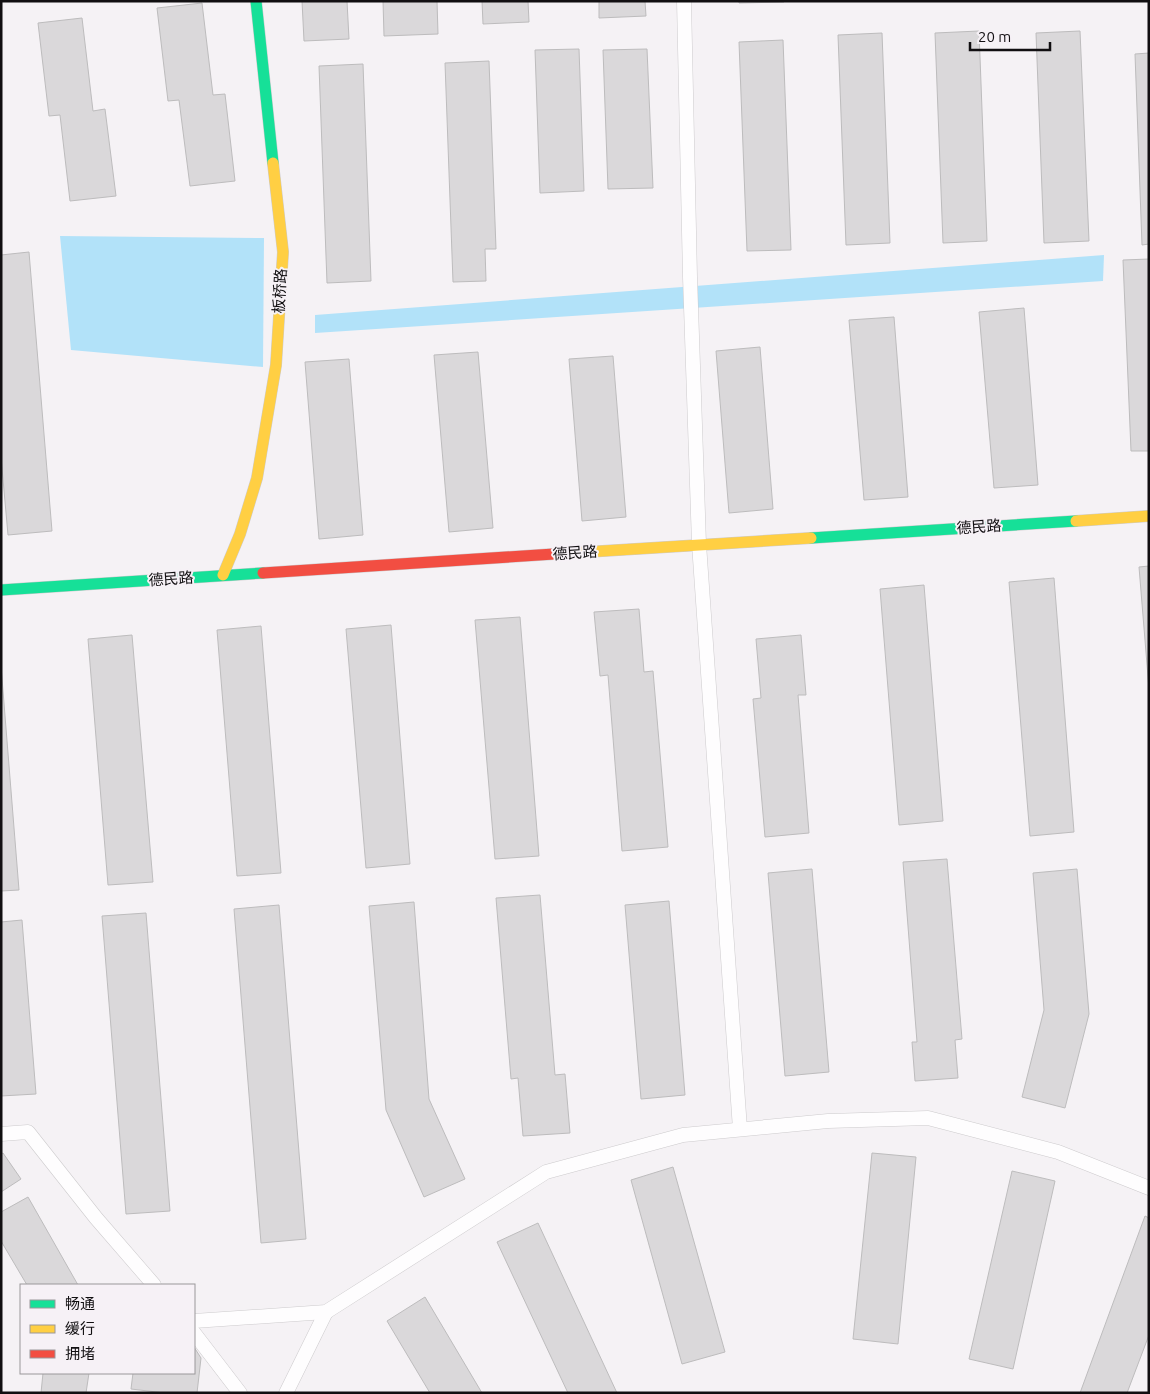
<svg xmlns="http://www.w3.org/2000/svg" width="1150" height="1394" font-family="Ubuntu,'Noto Sans SC',sans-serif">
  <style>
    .water { fill: #b2e2f9 }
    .building { fill: #dad8da; stroke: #bdbcbd }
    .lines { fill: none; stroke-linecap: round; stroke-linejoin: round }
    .lane-casing { stroke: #cdcbcd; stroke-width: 15 }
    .fast-casing { stroke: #cdcbcd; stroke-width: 12 }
    .slow-casing { stroke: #cdcbcd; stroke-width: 12 }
    .jam-casing { stroke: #cdcbcd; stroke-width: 12 }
    .lane { stroke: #fefdfe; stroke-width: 14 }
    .fast { stroke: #16e098; stroke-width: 11 }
    .slow { stroke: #ffcf43; stroke-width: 11 }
    .jam { stroke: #f24e42; stroke-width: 11 }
    .labels { text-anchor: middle; stroke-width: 4; stroke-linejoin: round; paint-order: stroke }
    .street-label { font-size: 15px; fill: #110f11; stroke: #f6f1f6 }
  </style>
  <rect width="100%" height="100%" fill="#f5f2f5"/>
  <g class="water">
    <path d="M60,236L264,238L263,367L71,350Z"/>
    <path d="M1104,255L1103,281L315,333V315Z"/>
  </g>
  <g class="building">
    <path d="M302,1H347L349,39L304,41Z"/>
    <path d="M383,1H437L438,34L384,36Z"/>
    <path d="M482,1H528L529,22L483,24Z"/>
    <path d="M599,1H645L646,16L599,18Z"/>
    <path d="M739,1H784V2L739,3Z"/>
    <path d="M202,3L213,95L225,94L235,181L190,186L179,100L168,101L157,8Z"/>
    <path d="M82,18L93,111L105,109L116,196L70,201L60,115L49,116L38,23Z"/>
    <path d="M979,31L987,241L943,243L935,33Z"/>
    <path d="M1080,31L1089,241L1044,243L1036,33Z"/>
    <path d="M882,33L890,243L846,245L838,35Z"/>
    <path d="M783,40L791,250L747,251L739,42Z"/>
    <path d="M579,49L584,191L540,193L535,50Z"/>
    <path d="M647,49L653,188L608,189L603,50Z"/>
    <path d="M1149,53V244L1142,245L1135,54Z"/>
    <path d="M489,61L496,249H485L486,281L453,282L445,63Z"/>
    <path d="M363,64L371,281L327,283L319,66Z"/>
    <path d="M29,252L52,531L8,535L1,457V255Z"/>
    <path d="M1149,259V451H1131L1123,260Z"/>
    <path d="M1024,308L1038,485L994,488L979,312Z"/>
    <path d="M894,317L908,497L864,500L849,320Z"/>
    <path d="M760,347L773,509L729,513L716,351Z"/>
    <path d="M478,352L493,528L449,532L434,355Z"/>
    <path d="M613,356L626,517L582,521L569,359Z"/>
    <path d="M349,359L363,535L319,539L305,362Z"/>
    <path d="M1149,566V689L1139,567Z"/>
    <path d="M1054,578L1074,832L1030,836L1009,582Z"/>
    <path d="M924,585L943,821L899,825L880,589Z"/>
    <path d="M639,609L644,672L653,671L668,847L622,851L608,675L600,676L594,612Z"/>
    <path d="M520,617L539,856L495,859L475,620Z"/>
    <path d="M391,625L410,864L366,868L346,629Z"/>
    <path d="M261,626L281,873L237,876L217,630Z"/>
    <path d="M132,635L153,882L108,885L88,639Z"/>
    <path d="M801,635L806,695H798L809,833L765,837L753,699L761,698L756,639Z"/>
    <path d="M1,666L19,890L1,891Z"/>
    <path d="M947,859L962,1039L955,1040L958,1078L915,1081L912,1042H917L903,862Z"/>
    <path d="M812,869L829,1072L785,1076L768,873Z"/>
    <path d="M1077,869L1089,1014L1065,1108L1022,1097L1044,1010L1033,873Z"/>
    <path d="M540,895L555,1075L565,1074L570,1133L523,1136L518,1078L511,1079L496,898Z"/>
    <path d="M669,901L685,1095L641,1099L625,905Z"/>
    <path d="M414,902L429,1099L465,1179L424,1197L386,1110L369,906Z"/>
    <path d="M279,905L306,1239L261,1243L234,909Z"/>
    <path d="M146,913L170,1211L126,1214L102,916Z"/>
    <path d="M22,920L36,1094L1,1096V922Z"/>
    <path d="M3,1153L21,1179L1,1192V1154Z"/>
    <path d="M872,1153L916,1157L898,1344L853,1339Z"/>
    <path d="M673,1167L725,1352L682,1364L631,1180Z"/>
    <path d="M1012,1171L1055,1181L1013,1369L969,1359Z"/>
    <path d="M28,1197L78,1285H27L1,1241V1212Z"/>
    <path d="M1145,1216L1149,1218V1335L1127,1393H1080Z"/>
    <path d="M538,1223L617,1393H568L497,1242Z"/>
    <path d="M425,1297L482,1393H430L387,1321Z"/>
    <path d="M194,1347L201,1358L197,1393H165L131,1389L133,1373H194Z"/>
    <path d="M43,1373H89L86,1393H41Z"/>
  </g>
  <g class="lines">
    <g class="lane-casing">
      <g id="lane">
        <path d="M684,1L690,277L699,544L740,1129"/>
        <path d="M1,1134L28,1132L96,1218L154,1285"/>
        <path d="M194,1321L326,1312L546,1172L683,1135L828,1121L928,1118L1058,1152L1149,1188"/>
        <path d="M194,1333L240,1393"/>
        <path d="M286,1393L326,1312"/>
      </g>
    </g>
    <g class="fast-casing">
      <g id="fast">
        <path d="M256,1L273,163"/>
        <path d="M811,538L1076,521"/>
        <path d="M1,590L263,573"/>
      </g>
    </g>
    <g class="slow-casing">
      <g id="slow">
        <path d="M1076,521L1149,516"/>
        <path d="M554,554L811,538"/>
        <path d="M223,575L240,534L257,478L276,365L283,252L273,163"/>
      </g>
    </g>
    <g class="jam-casing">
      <path id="jam" d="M263,573L554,554"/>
    </g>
    <use href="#lane" class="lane"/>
    <use href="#fast" class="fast"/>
    <use href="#slow" class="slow"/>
    <use href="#jam" class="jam"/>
  </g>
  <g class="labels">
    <g class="street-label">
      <text transform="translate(280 291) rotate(-87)" y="5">板桥路</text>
      <text transform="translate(979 527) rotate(-4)" y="5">德民路</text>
      <text transform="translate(575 553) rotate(-4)" y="5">德民路</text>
      <text transform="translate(171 579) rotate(-4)" y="5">德民路</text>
    </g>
  </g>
  <rect width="1150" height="1394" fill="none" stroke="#110f11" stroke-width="5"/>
  <rect x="20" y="1284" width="175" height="90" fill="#f6f1f6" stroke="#9a979a"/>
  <rect x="30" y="1300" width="25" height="8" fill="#16e098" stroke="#9a979a"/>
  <text x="65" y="1309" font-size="15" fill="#110f11">畅通</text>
  <rect x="30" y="1325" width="25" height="8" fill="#ffcf43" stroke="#9a979a"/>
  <text x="65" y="1334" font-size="15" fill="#110f11">缓行</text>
  <rect x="30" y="1350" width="25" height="8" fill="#f24e42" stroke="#9a979a"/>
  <text x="65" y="1359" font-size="15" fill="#110f11">拥堵</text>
  <path d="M970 42v8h80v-8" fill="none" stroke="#110f11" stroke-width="2.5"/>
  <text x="978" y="42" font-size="15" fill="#110f11" stroke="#f6f1f6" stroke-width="4" paint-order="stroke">20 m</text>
</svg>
